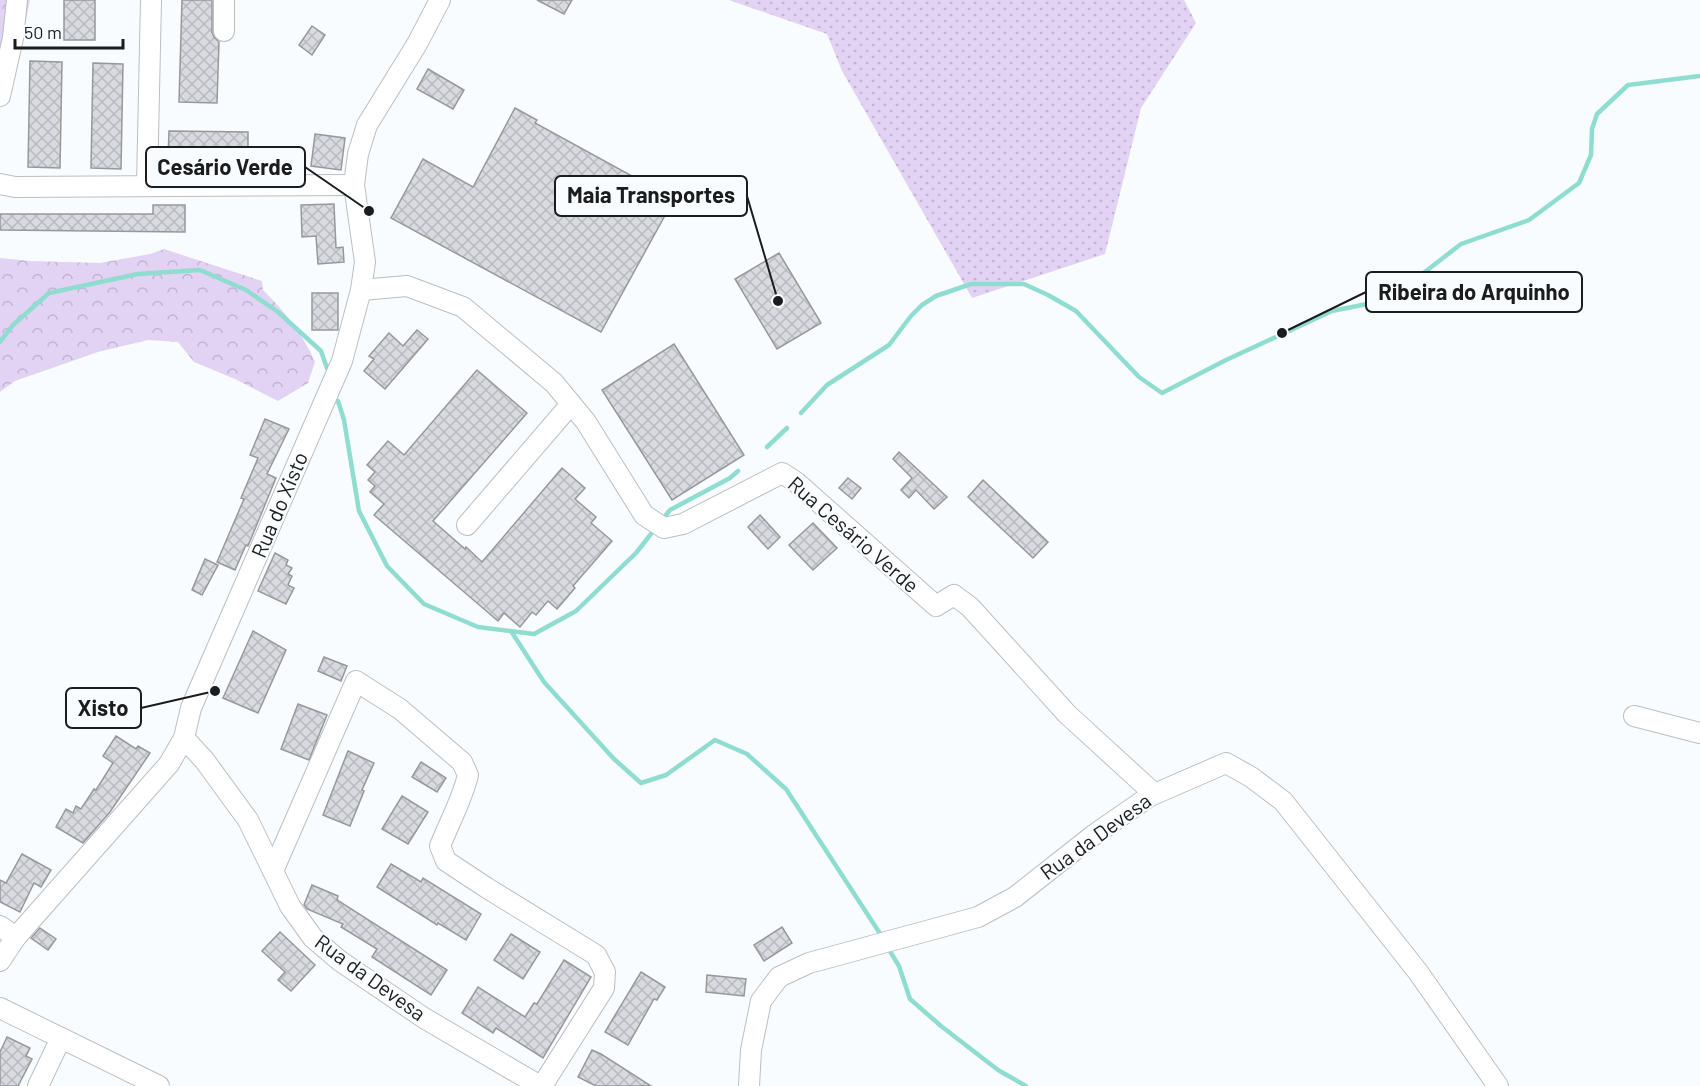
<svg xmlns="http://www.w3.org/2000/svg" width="1700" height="1086" font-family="Barlow,sans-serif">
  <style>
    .grass { fill: url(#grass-dots) }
    .forest { fill: url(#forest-crowns) }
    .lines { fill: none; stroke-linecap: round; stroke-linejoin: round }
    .stream { stroke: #8eddd0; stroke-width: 4.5 }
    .building { fill: url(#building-cross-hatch); stroke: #97989d; stroke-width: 1.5 }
    .minor-casing { stroke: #babfc3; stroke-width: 22 }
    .minor { stroke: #fff; stroke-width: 20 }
    .labels { text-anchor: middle; stroke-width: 4.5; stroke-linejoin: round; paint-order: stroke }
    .street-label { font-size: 21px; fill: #1a1c1d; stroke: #f9fcfe }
    .leader { fill: none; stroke: #1a1c1d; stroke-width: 2 }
    .callout-dot { fill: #1a1c1d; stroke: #f9fcfe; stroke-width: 2 }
    .callout { fill: #f9fcfe; stroke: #1a1c1d; stroke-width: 2 }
    .callout-label { font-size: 22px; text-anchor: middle; font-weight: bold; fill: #1a1c1d }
  </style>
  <defs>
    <pattern id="grass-dots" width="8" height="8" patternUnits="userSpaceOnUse" patternTransform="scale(1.5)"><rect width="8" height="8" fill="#e2d2f4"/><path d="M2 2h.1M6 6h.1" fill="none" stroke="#c1b4d1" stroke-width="1.8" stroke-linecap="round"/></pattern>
    <pattern id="forest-crowns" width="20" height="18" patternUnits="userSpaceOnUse" patternTransform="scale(1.5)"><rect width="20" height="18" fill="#e2d2f4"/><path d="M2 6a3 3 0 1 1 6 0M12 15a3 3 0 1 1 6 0" fill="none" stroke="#c1b4d1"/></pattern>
    <pattern id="building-cross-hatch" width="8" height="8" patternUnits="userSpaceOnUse" patternTransform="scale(1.5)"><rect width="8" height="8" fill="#d8dadf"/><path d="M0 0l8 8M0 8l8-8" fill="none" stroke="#b9babf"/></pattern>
  </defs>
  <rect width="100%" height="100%" fill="#f9fcfe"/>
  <path class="grass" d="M729,0H1184L1196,23L1141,108L1105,254L972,298L842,71L827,34Z"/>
  <g class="forest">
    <path d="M0,0H30L19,54L0,100Z"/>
    <path d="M164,249L262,281L263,290C285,312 303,334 315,362L308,383L278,401L235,379L194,362L178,342L148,340L98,352L15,381L0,392V258L30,261L100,263L150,254Z"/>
  </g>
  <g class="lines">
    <g class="stream">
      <path d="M0,342L13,325L49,293L138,274L200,270L246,290L278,312L321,351L327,368"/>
      <path d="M338,401L344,420L359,511L387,566L424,604L478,627L534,634L576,611L636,553L651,534"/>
      <path d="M801,413L827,385L889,345L911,316L922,305L936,296L971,284H1024L1048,295L1076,311L1139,377L1162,393L1226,360L1332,311L1387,300L1421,275L1461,244L1529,220L1579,183L1591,155L1592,129L1597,114L1628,85L1700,76"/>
      <path d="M767,447L787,428"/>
      <path d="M666,515L670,510L730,478L738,471"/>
      <path d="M511,631L544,682L614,759L641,783L666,775L715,740L747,754L786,789L879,932"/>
      <path d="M891,953L899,966L910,999L941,1026L998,1070L1026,1086"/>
    </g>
  </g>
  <g class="building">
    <rect x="64" y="0" width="31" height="40"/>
    <path d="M182,0H212V32L214,37L219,42L217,103L179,102Z"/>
    <path d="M537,0H572L564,14Z"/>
    <path d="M312,26L325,35L312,55L299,45Z"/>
    <path d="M30,61L62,62L60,168L28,167Z"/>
    <path d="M93,63L123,64L121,169L91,168Z"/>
    <path d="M428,69L464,90L453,109L417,89Z"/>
    <path d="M515,108L537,120L535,123L674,199L601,332L391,218L423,159L473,187Z"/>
    <path d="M169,131L248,132V160L168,159Z"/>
    <path d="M315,134L345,138L341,170L311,166Z"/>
    <path d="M334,204L336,248L343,247L344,262L318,264L316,236L302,237L301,205Z"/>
    <path d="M153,205H185V232L0,230V214H153Z"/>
    <path d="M779,253L821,323L777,349L735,279Z"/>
    <rect x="312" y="293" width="26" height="37"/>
    <path d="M417,330L428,339L385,389L364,371L374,359L369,356L389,333L403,346Z"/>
    <path d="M674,344L744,455L672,500L602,390Z"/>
    <path d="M477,370L527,413L433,521L465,549L466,547L482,562L562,468L585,488L575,499L596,517L591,523L612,541L573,586L575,588L557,609L548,601L536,615L532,612L520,627L504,613L498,621L374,515L384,504L370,492L375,486L368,480L375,472L367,465L388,441L404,455Z"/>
    <path d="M265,419L289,429L267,474L276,478L248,546L246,545L235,570L217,562L244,499L241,498L258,458L250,455Z"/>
    <path d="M899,452L947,497L934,509L916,490L909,498L901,490L912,478L893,459Z"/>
    <path d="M848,478L861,488L852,499L839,488Z"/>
    <path d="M983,480L1048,542L1033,558L968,497Z"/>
    <path d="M760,515L780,537L768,549L748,527Z"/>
    <path d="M813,523L837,548L813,570L789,545Z"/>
    <path d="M275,553L288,560L286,565L292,568L288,574L292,576L288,585L294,588L286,604L258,591Z"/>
    <path d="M205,559L218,565L202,595L192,590Z"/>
    <path d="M253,631L286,650L258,713L223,698Z"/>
    <path d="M324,657L347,666L341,681L318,671Z"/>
    <path d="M298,704L327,715L309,760L281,749Z"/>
    <path d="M116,736L136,749L138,746L150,753L110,812L83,843L56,827L66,809L73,813L76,806L81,809L94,789L96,790L113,763L103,756Z"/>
    <path d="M348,751L374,763L362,790L364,791L350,826L323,815Z"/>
    <path d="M421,762L446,778L437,792L412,777Z"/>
    <path d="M402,796L428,812L408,844L382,829Z"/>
    <path d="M22,854L51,870L41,887L34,883L20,912L0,902V880L6,883Z"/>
    <path d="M391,864L421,882L423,878L481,914L466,940L438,923L437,925L377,887Z"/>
    <path d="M312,885L338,896L337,900L447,970L431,995L372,957L377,949L341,927L343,924L307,909L304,905Z"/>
    <path d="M782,927L792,943L764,961L754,945Z"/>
    <path d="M40,928L56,939L48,950L31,938Z"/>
    <path d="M280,932L315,965L291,991L278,980L285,972L262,951Z"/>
    <path d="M511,934L540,952L523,979L494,960Z"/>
    <path d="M564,960L591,977L543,1058L496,1028L493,1033L462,1013L478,987L525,1017L534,1003L537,1004Z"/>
    <path d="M641,972L665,987L657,1000L654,999L628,1045L605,1032Z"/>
    <path d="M707,975L746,979L744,996L706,992Z"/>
    <path d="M7,1037L30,1048L26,1056L32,1059L18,1086H0V1052Z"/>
    <path d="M592,1050L601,1054L651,1086H596L578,1077Z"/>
  </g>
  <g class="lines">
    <g class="minor-casing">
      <g id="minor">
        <path d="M224,0V31"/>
        <path d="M0,96L13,38L17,0"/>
        <path d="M0,184L15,187L354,185"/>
        <path d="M147,185L151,0"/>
        <path d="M361,290L407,286L463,307L554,383L586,422L644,515L664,528L683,524L782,473L796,482L936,606L954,595L970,607L1067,714L1149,789L1153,794"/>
        <path d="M467,525L571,404"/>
        <path d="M1634,716L1700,733"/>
        <path d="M184,738L205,761L248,820L290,906L313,938L340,961L424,1018L540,1086"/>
        <path d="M273,871L356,681L400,709L462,762L468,775C462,800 449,823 440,846L446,861L487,888L596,955L605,972L604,988L542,1086"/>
        <path d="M0,926L16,937"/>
        <path d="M0,961L16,937L169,764L184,738L191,708L342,361L361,290L365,262L354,185L358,154L367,125L417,44L440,0"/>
        <path d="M0,1008L159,1086"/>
        <path d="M38,1086L61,1038"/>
        <path d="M749,1086L751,1050L761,1001L779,977L809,963L978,917L1015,897L1095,834L1150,796L1226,763L1251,777L1283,801L1418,972L1498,1086"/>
      </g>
    </g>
    <use href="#minor" class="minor"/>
  </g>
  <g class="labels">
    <g class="street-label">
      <text transform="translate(280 505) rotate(-67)" y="7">Rua do Xisto</text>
      <text transform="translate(853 535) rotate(41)" y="7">Rua Cesário Verde</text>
      <text transform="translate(1096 837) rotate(-36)" y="7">Rua da Devesa</text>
      <text transform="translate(370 978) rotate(36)" y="7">Rua da Devesa</text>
    </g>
  </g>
  <path class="leader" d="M369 211L305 167M778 301L747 196M1282 333L1366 292M215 691L141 708"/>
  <g class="callout-dot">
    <circle cx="369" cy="211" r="6"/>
    <circle cx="778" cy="301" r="6"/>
    <circle cx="1282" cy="333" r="6"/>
    <circle cx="215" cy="691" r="6"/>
  </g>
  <g class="callout">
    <rect x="146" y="147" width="159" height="40" rx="6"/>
    <rect x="555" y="176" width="192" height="40" rx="6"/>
    <rect x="1366" y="272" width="216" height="40" rx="6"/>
    <rect x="66" y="688" width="75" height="40" rx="6"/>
  </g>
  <g class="callout-label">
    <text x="225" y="175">Cesário Verde</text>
    <text x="651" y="203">Maia Transportes</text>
    <text x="1474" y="300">Ribeira do Arquinho</text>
    <text x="103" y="716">Xisto</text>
  </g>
  <path d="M15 39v9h108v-9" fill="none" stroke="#1a1c1d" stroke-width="3"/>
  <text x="24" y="39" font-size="18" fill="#1a1c1d" stroke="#f9fcfe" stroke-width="4.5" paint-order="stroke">50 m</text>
</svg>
